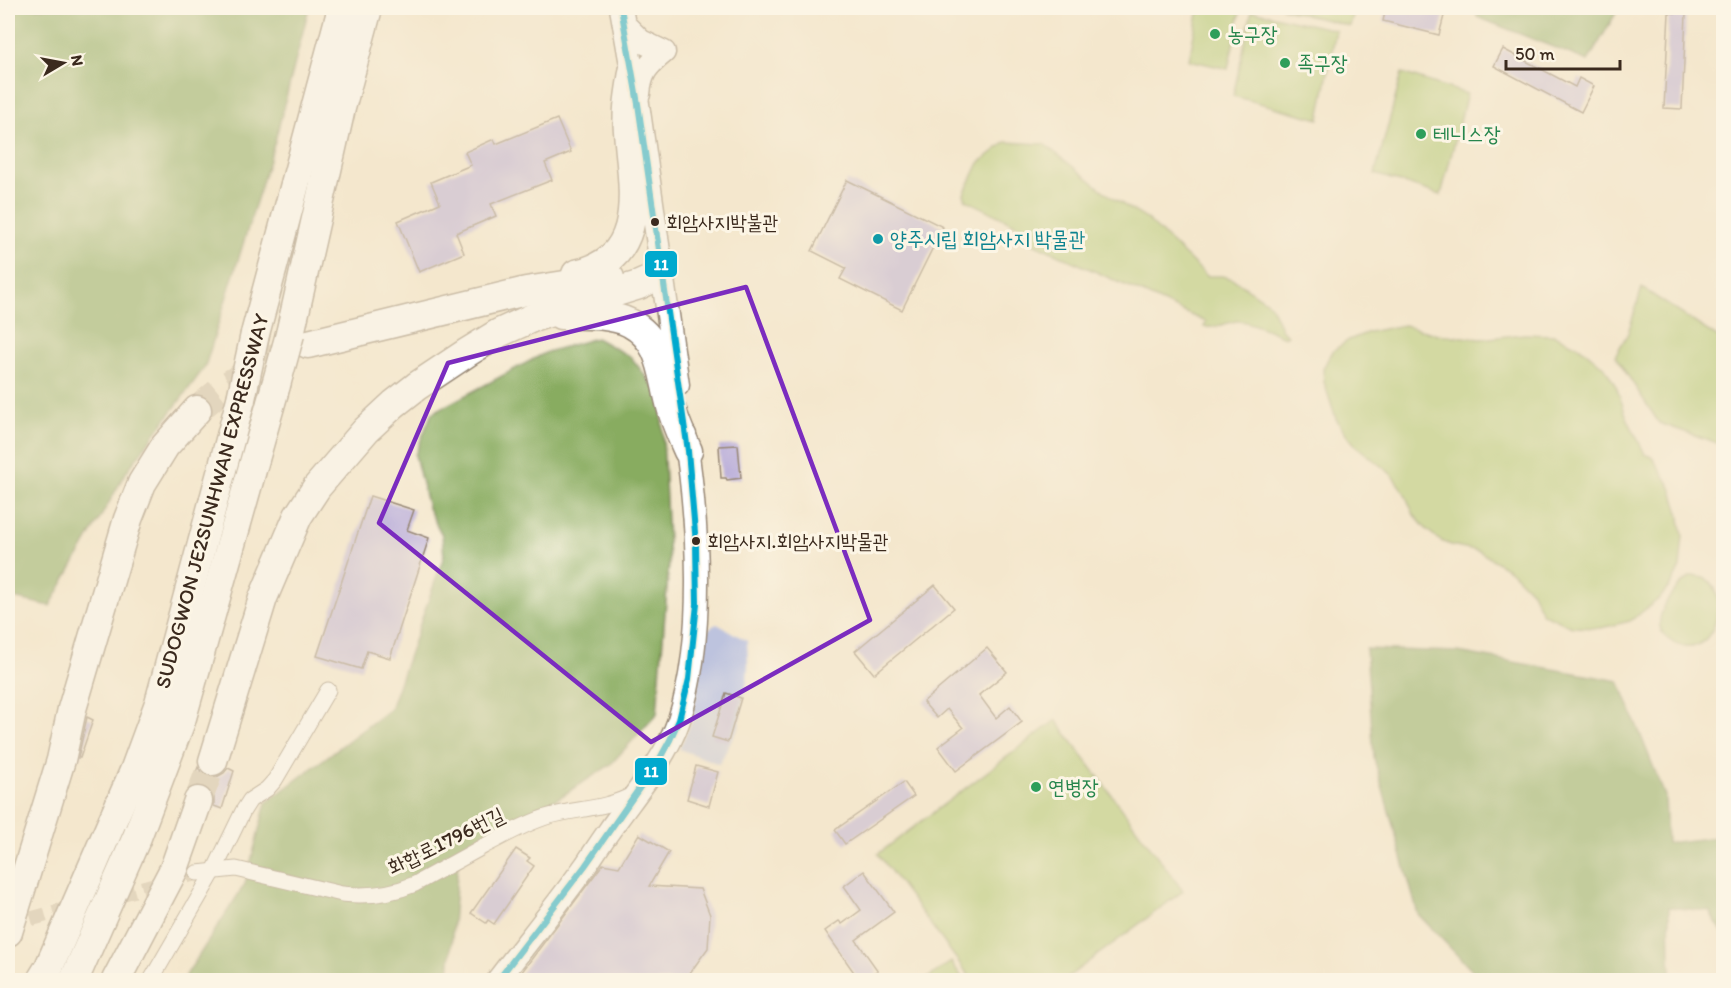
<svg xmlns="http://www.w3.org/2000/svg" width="1731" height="988" font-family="Itim,'Poor Story',sans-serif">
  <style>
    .industrial { fill: #bdc3de }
    .green { fill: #abc86e; stroke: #737946; stroke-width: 1.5 }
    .forest { fill: #88ac61; stroke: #626b40; stroke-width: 1.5 }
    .building { fill: #b9adda }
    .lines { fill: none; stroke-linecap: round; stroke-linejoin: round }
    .street-tunnel { stroke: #cfc1aa; stroke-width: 15; stroke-dasharray: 15 8; stroke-linecap: butt }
    .highway-tunnel { stroke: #cfc1aa; stroke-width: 28; stroke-dasharray: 28 14; stroke-linecap: butt }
    .street-casing { stroke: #988876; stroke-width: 17 }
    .secondary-casing { stroke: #988876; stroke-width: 25 }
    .highway-casing { stroke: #988876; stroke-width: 31 }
    .street { stroke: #fff; stroke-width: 15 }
    .secondary { stroke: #fff; stroke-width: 22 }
    .highway { stroke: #fff; stroke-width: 28 }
    .highway-bridge-casing { stroke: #988876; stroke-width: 31; stroke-linecap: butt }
    .highway-bridge { stroke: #fff; stroke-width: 28 }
    .bus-1-casing { stroke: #fcf5e5; stroke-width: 10 }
    .bus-1 { stroke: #00a9ce; stroke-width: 6 }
    .marked { fill: none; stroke: #7b2cbf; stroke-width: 4.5; stroke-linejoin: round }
    .leisure-dot { fill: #2e9e5b; stroke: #fcf5e5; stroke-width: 2 }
    .bus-dot { fill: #3b2a1e; stroke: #fcf5e5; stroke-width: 2 }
    .culture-dot { fill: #0f9aa8; stroke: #fcf5e5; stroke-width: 2 }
    .labels { text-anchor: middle; stroke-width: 6; stroke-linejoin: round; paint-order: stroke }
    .bus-label { font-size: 20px; fill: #3b2a1e; stroke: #fcf5e5; text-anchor: start }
    .leisure-label { font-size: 21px; fill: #27864d; stroke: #fcf5e5; text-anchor: start }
    .culture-label { font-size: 21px; fill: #0d838f; stroke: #fcf5e5; text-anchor: start }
    .street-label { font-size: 21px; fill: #3b2a1e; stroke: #fcf5e5 }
    .line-badge { stroke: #fcf5e5; stroke-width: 2 }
    .badge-label { font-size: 16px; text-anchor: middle; font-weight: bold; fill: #fff }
  </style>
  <rect width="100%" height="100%" fill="#fcf5e5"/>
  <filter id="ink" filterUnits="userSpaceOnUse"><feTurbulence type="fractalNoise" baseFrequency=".0167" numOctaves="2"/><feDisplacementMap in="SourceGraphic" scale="12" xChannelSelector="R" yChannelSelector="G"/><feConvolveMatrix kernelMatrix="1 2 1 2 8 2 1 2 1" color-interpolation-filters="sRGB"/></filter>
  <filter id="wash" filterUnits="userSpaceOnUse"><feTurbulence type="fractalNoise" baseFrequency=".008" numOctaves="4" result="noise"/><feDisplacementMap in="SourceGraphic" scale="24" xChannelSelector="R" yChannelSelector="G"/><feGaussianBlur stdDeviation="1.35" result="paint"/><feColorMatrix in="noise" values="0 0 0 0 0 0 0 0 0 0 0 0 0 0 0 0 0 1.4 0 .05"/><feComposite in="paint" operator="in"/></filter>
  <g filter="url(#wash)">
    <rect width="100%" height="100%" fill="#f4e7cd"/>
    <path class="industrial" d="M717,624L747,641L748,664L747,679L739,727L719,764L679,749L692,721L697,692L703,635L711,627Z"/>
    <g class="green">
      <path d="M1199,8H1241L1228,69L1189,60Z"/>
      <path d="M1281,8H1355L1350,26Z"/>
      <path d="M1252,11L1336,30L1319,119L1233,96Z"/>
      <path d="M1402,73L1467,94L1441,195L1375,174Z"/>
      <path d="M1006,142L1044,144L1114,199L1148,220L1207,276H1223L1233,279L1270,304L1282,330L1288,335L1285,337C1275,333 1247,320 1238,321C1226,322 1216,329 1204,327L1206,322L1024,239L1027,230L966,200L964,194L979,163Z"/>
      <path d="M1642,288L1723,341V445L1659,423L1615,356L1628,333Z"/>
      <path d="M1404,325L1436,334L1481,339L1524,334L1554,335L1580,347L1605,368L1616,386L1627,418L1645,454L1652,457L1671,487L1679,513L1683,536L1680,567L1672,583L1660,598L1630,621L1601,628L1572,627L1542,613L1532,592L1511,571L1479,551L1451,545L1441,541L1427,530L1414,515L1404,492L1391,474L1355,445L1344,431L1336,419L1324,382L1323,369L1328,359L1334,350L1349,340L1369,332Z"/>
      <path d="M1692,576C1697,577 1702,577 1706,579C1728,591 1718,639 1695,646C1688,649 1680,646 1673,642C1642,628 1673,586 1692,576Z"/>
      <path d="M1056,720L1183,891L1064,980H972L878,854Z"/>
      <path d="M951,962L964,980H925Z"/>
    </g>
    <g class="forest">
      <path d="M8,8H309L275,141L205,367L127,471L50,606L8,597Z"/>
      <path d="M1477,8H1619L1588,61L1477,17Z"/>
      <path d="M596,338L631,357L661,396L669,563L657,714L610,765L562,796L459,849L449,975L443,980H183L245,884L266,803L390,709L444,556L442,535L428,508L415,455L432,413L547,352Z"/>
      <path d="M1366,649L1458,652L1619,681L1665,796L1667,843L1718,837L1723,831V933L1709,911L1669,907L1670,958L1672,980H1481L1418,914L1374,758Z"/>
    </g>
    <g id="blocks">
      <g class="building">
        <path d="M1386,8H1446L1439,35L1383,21Z"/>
        <path d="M1669,13H1686L1682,109L1664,108Z"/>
        <path d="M1503,49L1575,87L1579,78L1594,86L1581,112L1494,66Z"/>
        <path d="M557,119L571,152L545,163L552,180L491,204L496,216L456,233L464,253L419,272L398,221L440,203L431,182L471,165L465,152L494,139L496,144Z"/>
        <path d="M847,180L943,227L902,310L840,279L846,268L812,251Z"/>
        <path d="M738,445L741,478L727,480L726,478H721L719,446Z"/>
        <path d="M370,496L414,510L407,530L429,538L390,658L367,651L361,669L317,656Z"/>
        <path d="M935,585L954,608L874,674L855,651Z"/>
        <path d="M987,648L1007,672L979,695L996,718L1010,706L1022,722L956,771L938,747L963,728L947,709L937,718L923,702Z"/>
        <path d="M726,693L741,698L728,742L712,737Z"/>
        <path d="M87,717L93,720L80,758H78Z"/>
        <path d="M696,766L718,772L709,806L687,799Z"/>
        <path d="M198,767L201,773L209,777H217L224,773L228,768L234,771L222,809L214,806V797L210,790L203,785H196L190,787Z"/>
        <path d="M904,782L914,796L845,844L835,830Z"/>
        <path d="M639,834L669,852L649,886L700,889L710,915L708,948L684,981H515L603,864L619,867Z"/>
        <path d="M516,849L530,858L527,861L534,866L494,924L488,920L486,923L471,913Z"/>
        <path d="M864,871L894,912L856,940L878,971L875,972L881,981H860L825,931L839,921L842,924L861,910L844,886Z"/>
      </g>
    </g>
  </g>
  <g filter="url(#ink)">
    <use href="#blocks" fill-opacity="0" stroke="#988876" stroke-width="1.5"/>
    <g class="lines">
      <path class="street-tunnel" d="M9,925L197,873"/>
      <g class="highway-tunnel">
        <path d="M197,410L226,386L270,359L303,346"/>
        <path d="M198,801L213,761"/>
      </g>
      <g class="street-casing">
        <g id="street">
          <path d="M197,873L236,869L342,894C368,897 391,894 415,884C438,871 461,859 484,846C504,836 524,824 546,817C576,808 605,810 634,794"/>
          <path d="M151,980L214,871L243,811L250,800L267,789L275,780L328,690"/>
        </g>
      </g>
      <g class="secondary-casing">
        <g id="secondary">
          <path d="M621,8L638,104L678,385"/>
          <path d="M624,24L641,41L664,52C647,66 641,72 639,94"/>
          <path d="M498,980C527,942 558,904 586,865C594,853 601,842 609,831C633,796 665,761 679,720C706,638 698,520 685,435"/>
        </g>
      </g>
      <g class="highway-casing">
        <g id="highway">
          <path d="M576,274C650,258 632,187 628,131C626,111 630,92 633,72"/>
          <path d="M561,315C583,315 610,313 630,323C662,340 662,373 670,403C674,420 681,435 688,451"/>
          <path d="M255,334L342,8"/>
          <path d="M290,334L341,108L368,8"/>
          <path d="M308,344L526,291L610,278"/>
          <path d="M213,761L263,598L298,516L317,487L366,430L394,404L417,386L468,352L499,333L532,318L639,285L663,274"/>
          <path d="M8,932L61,760L72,709L128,519L142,483L165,446L197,410"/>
          <path d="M41,980L49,967L134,771L159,703L241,399"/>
          <path d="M74,980L137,837L181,721L276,385"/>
          <path d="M116,980L174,869L198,801"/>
        </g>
      </g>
      <use href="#street" class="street"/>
      <use href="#secondary" class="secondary"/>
      <use href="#highway" class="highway"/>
      <g class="highway-bridge-casing">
        <g id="highway-bridge">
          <path d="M276,385L290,334"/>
          <path d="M241,399L255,334"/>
        </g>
      </g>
      <use href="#highway-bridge" class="highway-bridge"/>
      <g class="bus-1-casing">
        <path id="bus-1" d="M498,980L585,866L659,760L670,740L679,720L689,679L697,604L696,544L688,451L638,104L621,8"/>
      </g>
      <use href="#bus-1" class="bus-1"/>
    </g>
  </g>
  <path d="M0 0H1731V988H0ZM746,287L870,620L651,742L379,523L448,363Z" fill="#f4e7cd" fill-opacity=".55" fill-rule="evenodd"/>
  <path class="marked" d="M746,287L870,620L651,742L379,523L448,363Z"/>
  <g class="leisure-dot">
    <circle cx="1215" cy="34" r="6"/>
    <circle cx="1285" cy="63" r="6"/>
    <circle cx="1421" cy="134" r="6"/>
    <circle cx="1036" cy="787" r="6"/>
  </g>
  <g class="bus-dot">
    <circle cx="655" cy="222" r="5"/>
    <circle cx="696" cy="541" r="5"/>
  </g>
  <circle class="culture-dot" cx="878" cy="239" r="6"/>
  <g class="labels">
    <g class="bus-label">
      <text x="666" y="229">회암사지박불관</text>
      <text x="707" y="548">회암사지.회암사지박물관</text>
    </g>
    <g class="leisure-label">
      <text x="1227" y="41">농구장</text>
      <text x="1297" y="70">족구장</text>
      <text x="1433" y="141">테니스장</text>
      <text x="1048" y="794">연병장</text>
    </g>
    <g class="culture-label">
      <text x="890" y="246">양주시립 회암사지 박물관</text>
    </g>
    <g class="street-label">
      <text transform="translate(212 501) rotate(-75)" y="7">SUDOGWON JE2SUNHWAN EXPRESSWAY</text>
      <text transform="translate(446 841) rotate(-26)" y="7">화합로1796번길</text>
    </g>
  </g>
  <g class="line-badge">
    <rect x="644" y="250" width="34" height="28" rx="6" fill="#00a9ce"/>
    <rect x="634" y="757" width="34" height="29" rx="6" fill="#00a9ce"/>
  </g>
  <g class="badge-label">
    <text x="661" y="270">11</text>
    <text x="651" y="777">11</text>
  </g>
  <rect width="1731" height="988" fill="none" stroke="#fcf5e5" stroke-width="30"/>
  <g transform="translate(63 63) rotate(80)" stroke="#fcf5e5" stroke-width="4.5" paint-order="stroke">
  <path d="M0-4.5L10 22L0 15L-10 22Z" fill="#3b2a1e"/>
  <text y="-9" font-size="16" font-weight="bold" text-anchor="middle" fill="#3b2a1e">N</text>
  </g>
  <path d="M1506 60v9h114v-9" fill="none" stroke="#3b2a1e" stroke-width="3"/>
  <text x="1515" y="60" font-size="18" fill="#3b2a1e" stroke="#fcf5e5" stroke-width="4.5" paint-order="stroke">50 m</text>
</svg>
